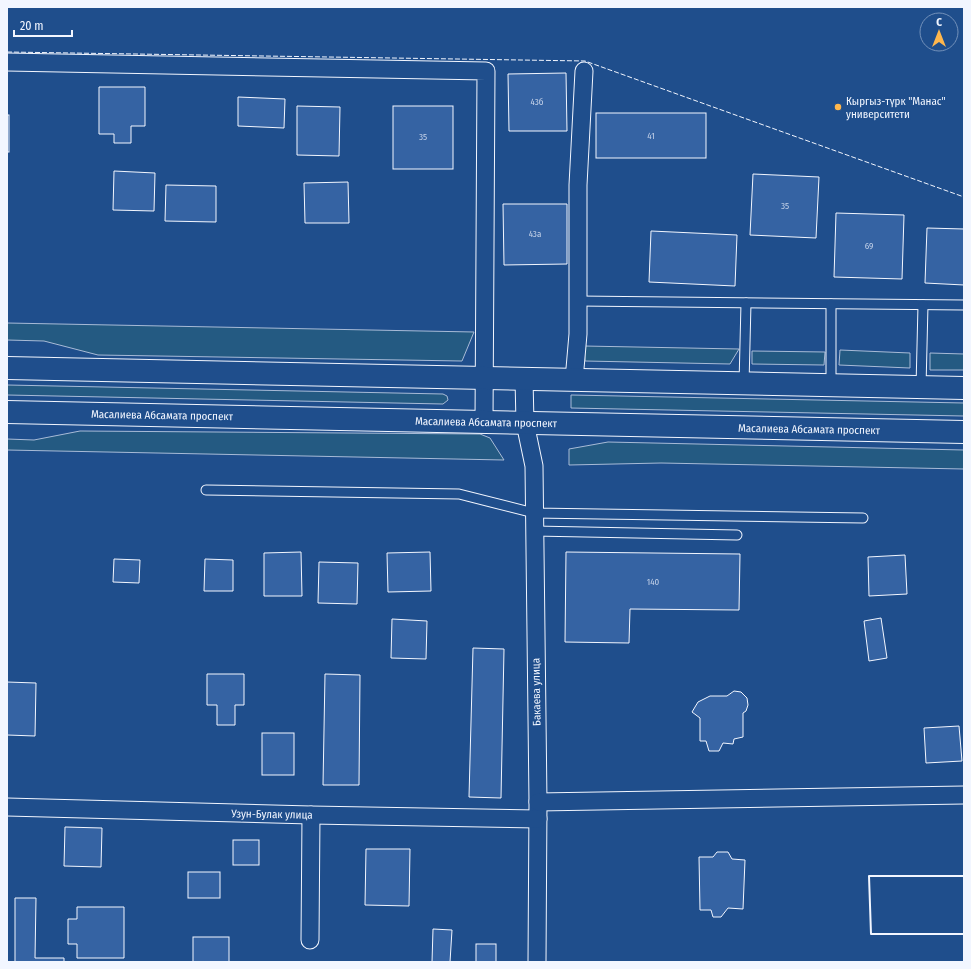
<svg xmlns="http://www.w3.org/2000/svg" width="971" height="969" font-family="'Fira Sans Condensed',sans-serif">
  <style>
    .green { fill: #245a82; stroke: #a8bbd7 }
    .building { fill: #3563a3; stroke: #f2f6ff }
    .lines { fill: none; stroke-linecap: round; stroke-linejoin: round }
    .service-casing { stroke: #f2f6ff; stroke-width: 11 }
    .minor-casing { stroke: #f2f6ff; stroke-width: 19 }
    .primary-casing { stroke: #f2f6ff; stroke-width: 24 }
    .service { stroke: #1f4e8c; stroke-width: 9 }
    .minor { stroke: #1f4e8c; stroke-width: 17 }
    .primary { stroke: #1f4e8c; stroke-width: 22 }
    .fence { stroke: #f2f6ff; stroke-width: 1; stroke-dasharray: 5 2; stroke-linecap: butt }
    .wall { stroke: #f2f6ff; stroke-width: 2 }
    .poi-dot { fill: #ffb74d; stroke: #1f4e8c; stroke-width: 1.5 }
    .labels { text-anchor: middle; stroke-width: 3; stroke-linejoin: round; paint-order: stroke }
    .number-label { font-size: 9px; fill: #c3d1e8 }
    .poi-label { font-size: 11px; fill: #f2f6ff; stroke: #1f4e8c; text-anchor: start }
    .street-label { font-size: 11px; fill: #f2f6ff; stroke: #1f4e8c }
  </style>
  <rect width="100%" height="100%" fill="#1f4e8c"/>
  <g class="green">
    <path d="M7,323L474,332L462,361L98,355L44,341L7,340Z"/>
    <path d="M584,346L739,349L730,364L585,361Z"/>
    <path d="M840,350L910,353V368L839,365Z"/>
    <path d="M752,351L825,352L824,365L752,364Z"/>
    <path d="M930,353L964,354V370H930Z"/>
    <path d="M7,385L443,394L447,396L448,400L443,404L7,395Z"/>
    <path d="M571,395L964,403V416L571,408Z"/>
    <path d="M80,431L480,434L490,438L504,460L7,450V439L34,440Z"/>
    <path d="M608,442L964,450V469L661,463L569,465V449Z"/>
  </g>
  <g class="building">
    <path d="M566,73L567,131H509L508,74Z"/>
    <path d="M99,87H145V126H131V143H114V134H99Z"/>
    <path d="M238,97L285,99L284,128L238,126Z"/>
    <path d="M297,106L340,107L339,156L297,155Z"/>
    <rect x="393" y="106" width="60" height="63"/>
    <rect x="596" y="113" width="110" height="45"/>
    <rect x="7" y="115" width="2" height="37"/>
    <path d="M114,171L155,173L154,211L113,210Z"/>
    <path d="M753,174L819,177L816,238L750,235Z"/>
    <path d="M348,182L349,223H305L304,183Z"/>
    <path d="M166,185L216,186V222L165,221Z"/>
    <path d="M503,204H567V264L504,265Z"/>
    <path d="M836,213L904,215L902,279L834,277Z"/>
    <path d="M927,228L964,229V285L925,283Z"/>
    <path d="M651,231L737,235L735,286L649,282Z"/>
    <path d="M301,552L302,596H264V553Z"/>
    <path d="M430,552L431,591L388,592L387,553Z"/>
    <path d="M566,552L740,554L739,610L630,609L629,643L565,642Z"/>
    <path d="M905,555L907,594L869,596L868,557Z"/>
    <path d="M114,559L140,560L139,583L113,582Z"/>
    <path d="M205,559L233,560V591H204Z"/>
    <path d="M319,562L358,563L357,604L318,603Z"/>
    <path d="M881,618L887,658L869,661L864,621Z"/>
    <path d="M392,619L427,621L426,659L391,658Z"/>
    <path d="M473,648L504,649L501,798L469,797Z"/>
    <path d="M207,674H244V705H235V725H217V705H207Z"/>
    <path d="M325,674L360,675L359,785H323Z"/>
    <path d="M7,682L36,683L35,736L7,735Z"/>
    <path d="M734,691L741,692L747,698L748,705L746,711L743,713V737L734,739L733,744L723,743L719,751H709L706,741H700V718L692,712L698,702L710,696H727Z"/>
    <path d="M959,726L962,761L926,763L924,728Z"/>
    <rect x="262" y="733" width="32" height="42"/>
    <path d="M65,827L102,828L101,867L64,866Z"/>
    <rect x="233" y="840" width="26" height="25"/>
    <path d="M366,849H410L409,906L365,905Z"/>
    <path d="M717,852H728L732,859L745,860L743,909L728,908L721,917H713L711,910H700L699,857H713Z"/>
    <rect x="188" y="872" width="32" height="26"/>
    <path d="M15,898H36L35,958H64V962H15Z"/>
    <path d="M77,907H124V958H77V944H68V919H77Z"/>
    <path d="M433,929L452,930L450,962H432Z"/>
    <rect x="193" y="937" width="36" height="25"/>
    <rect x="476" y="944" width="20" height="18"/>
  </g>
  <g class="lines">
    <g class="service-casing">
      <g id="service">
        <path d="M578,301L964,305"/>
        <path d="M831,304V386"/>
        <path d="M744,384L746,303"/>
        <path d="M921,387L923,305"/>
        <path d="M206,490L459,494L534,513L863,518"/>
        <path d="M534,531L737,535"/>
      </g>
    </g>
    <g class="minor-casing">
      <g id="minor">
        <path d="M7,62L486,71L484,422"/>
        <path d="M524,379L525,423L534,466L538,802L537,962"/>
        <path d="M574,380L578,334V185L584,71"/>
        <path d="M538,802L964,795"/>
        <path d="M7,807L311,815L538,819"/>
        <path d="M310,940L311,815"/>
      </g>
    </g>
    <g class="primary-casing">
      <g id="primary">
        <path d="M7,368L964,388"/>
        <path d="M7,412L964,432"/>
      </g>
    </g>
    <use href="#service" class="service"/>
    <use href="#minor" class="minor"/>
    <use href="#primary" class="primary"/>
    <path class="fence" d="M7,52L585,61L964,197"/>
    <path class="wall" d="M964,876H869L871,934H964"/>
  </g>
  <circle class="poi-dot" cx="838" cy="107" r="4"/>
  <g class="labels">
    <g class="number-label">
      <text x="537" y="105">43б</text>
      <text x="651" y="139">41</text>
      <text x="423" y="140">35</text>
      <text x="785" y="209">35</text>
      <text x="535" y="237">43а</text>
      <text x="869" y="249">69</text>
      <text x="653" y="585">140</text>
    </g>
    <g class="poi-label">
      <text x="846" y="105">Кыргыз-түрк "Манас"<tspan x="846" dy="13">университети</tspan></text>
    </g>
    <g class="street-label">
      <text transform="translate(162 415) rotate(1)" y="4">Масалиева Абсамата проспект</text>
      <text transform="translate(486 422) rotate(1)" y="4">Масалиева Абсамата проспект</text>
      <text transform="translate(809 429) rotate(1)" y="4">Масалиева Абсамата проспект</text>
      <text transform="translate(536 692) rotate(-91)" y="4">Бакаева улица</text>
      <text transform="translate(272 814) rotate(1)" y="4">Узун-Булак улица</text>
    </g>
  </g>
  <rect width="971" height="969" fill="none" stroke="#f2f6ff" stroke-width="16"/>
  <g transform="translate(939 32)"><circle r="19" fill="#1f4e8c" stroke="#7391ba"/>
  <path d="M0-3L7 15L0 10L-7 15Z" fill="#ffb74d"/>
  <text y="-6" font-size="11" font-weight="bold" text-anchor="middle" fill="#f2f6ff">С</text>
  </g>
  <path d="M14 30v6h58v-6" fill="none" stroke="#f2f6ff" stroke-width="2"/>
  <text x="20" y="30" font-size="12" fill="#f2f6ff" stroke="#1f4e8c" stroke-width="3" paint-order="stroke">20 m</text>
</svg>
